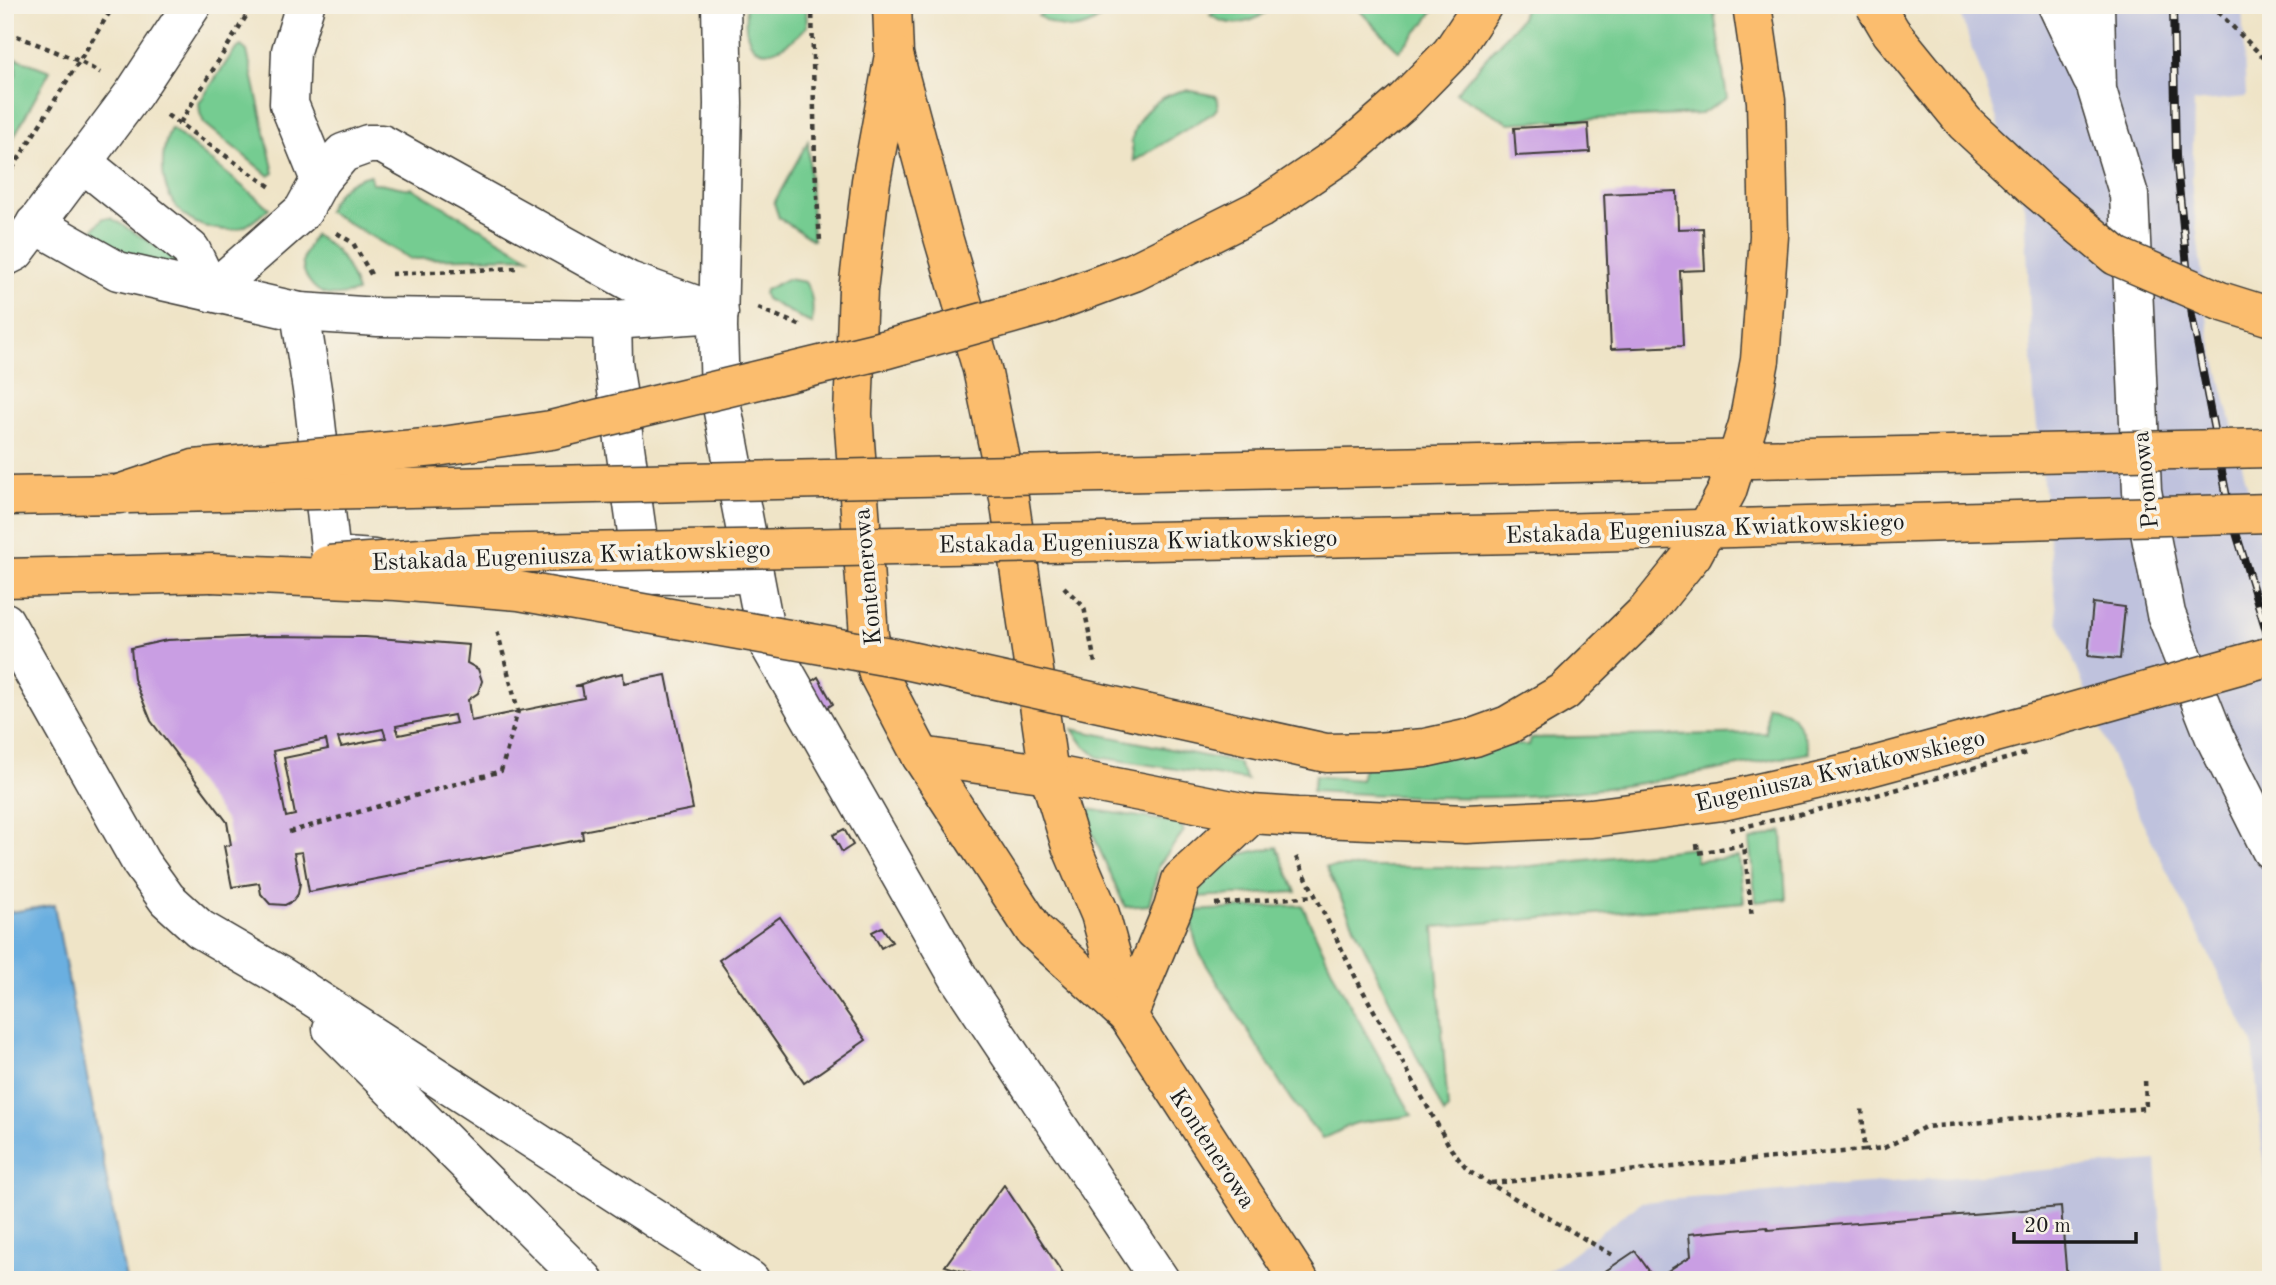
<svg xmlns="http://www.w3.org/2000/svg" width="2276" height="1285" font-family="'Old Standard TT',serif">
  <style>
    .industrial { fill: #bfc2dd }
    .green { fill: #74cc91; stroke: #487456; stroke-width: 2 }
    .water { fill: #6aafe0; stroke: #43667e; stroke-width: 2 }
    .building { fill: #c99ee3; fill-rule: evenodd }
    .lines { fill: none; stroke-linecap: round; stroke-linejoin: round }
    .minor-casing { stroke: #3c3a36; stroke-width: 41 }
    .major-casing { stroke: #3c3a36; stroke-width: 41 }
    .highway-casing { stroke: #3c3a36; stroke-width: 41 }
    .path { stroke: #3c3a36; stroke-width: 4.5; stroke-dasharray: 5 5; stroke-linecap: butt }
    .minor { stroke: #fff; stroke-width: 38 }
    .major { stroke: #fbbd6e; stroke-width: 38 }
    .highway { stroke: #fbbd6e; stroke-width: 38 }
    .rail-casing { stroke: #1c1c1c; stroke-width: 8 }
    .rail { stroke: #f7f3e8; stroke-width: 5; stroke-dasharray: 16; stroke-linecap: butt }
    .major-bridge-casing { stroke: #3c3a36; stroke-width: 41; stroke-linecap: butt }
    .highway-bridge-casing { stroke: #3c3a36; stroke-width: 41; stroke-linecap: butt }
    .path-bridge { stroke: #3c3a36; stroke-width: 4.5; stroke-dasharray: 5 5; stroke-linecap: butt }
    .major-bridge { stroke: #fbbd6e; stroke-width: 38 }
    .highway-bridge { stroke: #fbbd6e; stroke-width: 38 }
    .labels { text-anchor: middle; stroke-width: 7; stroke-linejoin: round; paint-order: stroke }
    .street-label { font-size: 24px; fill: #1c1c1c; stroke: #f7f3e8 }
  </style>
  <rect width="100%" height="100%" fill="#f7f3e8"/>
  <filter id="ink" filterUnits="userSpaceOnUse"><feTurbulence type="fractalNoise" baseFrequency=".0143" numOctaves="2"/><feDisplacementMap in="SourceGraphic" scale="14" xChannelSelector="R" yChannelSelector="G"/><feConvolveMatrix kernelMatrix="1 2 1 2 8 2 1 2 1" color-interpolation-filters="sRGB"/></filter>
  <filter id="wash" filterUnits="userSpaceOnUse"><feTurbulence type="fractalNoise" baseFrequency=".00686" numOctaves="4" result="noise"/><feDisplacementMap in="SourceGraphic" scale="28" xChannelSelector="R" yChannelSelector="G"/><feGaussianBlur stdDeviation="1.57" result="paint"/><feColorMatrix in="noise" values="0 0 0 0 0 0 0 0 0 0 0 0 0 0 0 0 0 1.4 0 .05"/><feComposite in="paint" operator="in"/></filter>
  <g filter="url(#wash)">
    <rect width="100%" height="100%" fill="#efe4c7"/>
    <g class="industrial">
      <path d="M1957,5H2242L2246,97L2194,102L2192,192L2209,333L2271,580V1251L2253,1043L2118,773L2058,621L2034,399L2025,207L1990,98Z"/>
      <path d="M2156,1161L2165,1280H1537L1641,1202Z"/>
    </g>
    <g class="green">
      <path d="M746,5H806L807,26C790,46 753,71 746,28C745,21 746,12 746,5Z"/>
      <path d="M1055,5H1114C1091,31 1068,36 1038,16Z"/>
      <path d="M1226,5H1274C1257,23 1231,30 1210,15Z"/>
      <path d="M1354,5H1437L1425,23L1399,51Z"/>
      <path d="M1525,5H1713L1727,98L1701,114L1509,123L1456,93L1521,18Z"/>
      <path d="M241,46L247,51L274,173L269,176L204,123L200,113L199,103L234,51Z"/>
      <path d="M16,58L50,71L5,153V76L16,75Z"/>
      <path d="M1186,90L1216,96C1220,104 1219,107 1213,113L1134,161C1133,154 1131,145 1132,139C1137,112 1161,94 1186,90Z"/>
      <path d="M171,128L269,208C261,215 253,223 243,227C234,232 221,230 211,228C164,218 153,167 171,128Z"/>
      <path d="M808,141L813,240L779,218L774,203Z"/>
      <path d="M370,175L372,183C388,182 401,190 412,188L529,257L411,259L327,211C336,191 348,180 370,175Z"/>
      <path d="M103,218H111L171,255L177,261L178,269L172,270L95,243L92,231Z"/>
      <path d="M314,235C339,247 349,267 357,292C336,296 322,300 309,281C305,275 302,267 303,260C304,252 311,242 314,235Z"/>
      <path d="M787,279L805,282C814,296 813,308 812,324L766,299L764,294L765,290Z"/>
      <path d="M1767,706C1795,708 1803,728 1809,753C1731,767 1652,784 1573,792C1486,802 1398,796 1312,791L1315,776L1361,780L1364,767L1507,745H1529L1531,738L1766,733Z"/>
      <path d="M1072,729L1238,763L1247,780L1098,757L1083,744Z"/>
      <path d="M1088,809L1179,823L1184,831L1159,865L1149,905L1125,907L1087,821Z"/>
      <path d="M1782,831L1786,899L1756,902L1749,841Z"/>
      <path d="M1277,847L1296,892L1195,897C1222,854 1230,856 1277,847Z"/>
      <path d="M1695,848L1696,861L1739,857L1744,902L1434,927L1448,1109L1444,1114L1326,867H1522Z"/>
      <path d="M1302,905L1340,987L1412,1115C1394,1120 1375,1119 1357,1123C1344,1126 1335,1136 1322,1138L1291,1100L1201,956C1194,941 1191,928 1192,911Z"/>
    </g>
    <path class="water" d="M54,905L126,1280H5V913Z"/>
    <g id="blocks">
      <g class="building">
        <path d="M1588,124L1590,152L1516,156L1514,128Z"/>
        <path d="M1677,191L1678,229L1703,228L1705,270L1680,271L1683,346L1611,349L1604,194Z"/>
        <path d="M2093,603L2125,607L2120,659L2088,656Z"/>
        <path d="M267,636L365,637L469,645L467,663L478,669L482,681L478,693L468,700L471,721L584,698L582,686H575L600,678L623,673L624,683L666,675L693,809L582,831L583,839L309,892L302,852L294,853L300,883L298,894L293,901L285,905L270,904L261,894L259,883L232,887L224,846L231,845L227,822L151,721L134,679L131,648L167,640ZM454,715L456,723L399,735L396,726ZM383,729L386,738L341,747L338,738ZM326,740L328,749L284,758L295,815L286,817L273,751Z"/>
        <path d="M818,677L833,704L823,710L808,684Z"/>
        <path d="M844,829L853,845L842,852L833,835Z"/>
        <path d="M780,917L866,1040L804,1083L719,960Z"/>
        <path d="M882,927L892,942L881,948L872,932Z"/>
        <path d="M1004,1185L1067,1280H993L945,1266Z"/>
        <path d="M2061,1207L2067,1280H1609L1604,1272L1635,1251L1655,1279L1691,1256L1689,1234L1767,1227L1768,1230Z"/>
      </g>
    </g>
  </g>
  <g filter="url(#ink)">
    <use href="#blocks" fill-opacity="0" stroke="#3c3a36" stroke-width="2"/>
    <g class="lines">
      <g class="minor-casing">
        <g id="minor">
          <path d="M305,5L291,51L289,104L320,180"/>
          <path d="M721,5L723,104L718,327L720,396L767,641L959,978L1160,1280"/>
          <path d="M2057,5L2092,79"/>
          <path d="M2095,5L2097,90L2129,195L2142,491L2166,614L2215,738L2271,850"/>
          <path d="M82,162L191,250L211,292"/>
          <path d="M35,224L118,271L300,312L378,317L612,320L719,313"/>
          <path d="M5,257L15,252L134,93L192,5"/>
          <path d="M211,292L303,211L320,180L343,153L368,144H382L629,281L704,308"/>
          <path d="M300,312L313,396L331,556L374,559"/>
          <path d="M496,570L643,575L613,362L612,320"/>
          <path d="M643,575L754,574"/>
          <path d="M5,622L141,863L167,899L200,929L279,975L750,1280"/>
          <path d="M332,1029L584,1280"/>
        </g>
      </g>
      <g class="major-casing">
        <path id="major" d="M1049,774L1252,814L1297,817L1466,824L1591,818L1723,801L1851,772L2047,719"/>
      </g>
      <g class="highway-casing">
        <g id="highway">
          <path d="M892,5L894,55L943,237L982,369L1009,498L1049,774L1071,846L1100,914L1128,1016"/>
          <path d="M894,55L871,181L858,290L853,414L869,636L878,674L921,756L1034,930L1128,1016L1299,1280"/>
          <path d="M1048,304L1134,272L1260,209L1346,151L1405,100L1451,53L1483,5"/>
          <path d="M5,496L119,494"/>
          <path d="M5,578L211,573"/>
          <path d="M921,756L1049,774"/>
          <path d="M1128,1016L1173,908L1181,880L1252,814"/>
        </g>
      </g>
      <g class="path">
        <path d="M812,5L815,167L820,241"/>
        <path d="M2211,5L2271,65"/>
        <path d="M17,36L79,61L100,73"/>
        <path d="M167,115L272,188"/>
        <path d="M180,123L253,5"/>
        <path d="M5,176L11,171L114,5"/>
        <path d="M337,233L353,243L372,276"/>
        <path d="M391,274L518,268"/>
        <path d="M758,308L804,327"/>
        <path d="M1064,587L1084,607L1095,663"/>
        <path d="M289,832L501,771L518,711L497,630"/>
        <path d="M1697,844L1698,853L1744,845L1752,918"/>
        <path d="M1296,857L1358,982L1451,1149L1468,1171L1614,1256"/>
        <path d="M1215,904L1315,896"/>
        <path d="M1864,1150L1884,1148L1925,1127L2146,1108L2145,1078"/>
        <path d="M1491,1183L1864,1150L1862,1106"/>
      </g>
      <use href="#minor" class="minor"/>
      <use href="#major" class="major"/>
      <use href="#highway" class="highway"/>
      <g class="rail-casing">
        <path id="rail" d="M2173,5L2176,156L2192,316L2230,513L2271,647"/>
      </g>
      <use href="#rail" class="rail"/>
      <g class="major-bridge-casing">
        <g id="major-bridge">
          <path d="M1875,5L1891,32L1965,123L2036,189L2116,256L2220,301L2271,317"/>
          <path d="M128,494L2271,448"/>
          <path d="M328,565L476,554L1516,534L2271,513"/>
          <path d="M2047,719L2271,656"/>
        </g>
      </g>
      <g class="highway-bridge-casing">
        <g id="highway-bridge">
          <path d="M119,494L194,469L436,447L551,430L887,349L1048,304"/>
          <path d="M211,573L396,581L519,591L901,659L1326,753L1376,752L1425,748L1475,737L1508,725L1564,692L1648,610L1693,554L1727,491L1748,424L1760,360L1769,236L1766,101L1752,5"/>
        </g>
      </g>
      <path class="path-bridge" d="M1730,830L1848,803L2027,753"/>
      <use href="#major-bridge" class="major-bridge"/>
      <use href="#highway-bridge" class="highway-bridge"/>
    </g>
  </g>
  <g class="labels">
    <g class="street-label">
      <text transform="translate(2145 480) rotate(-96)" y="8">Promowa</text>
      <text transform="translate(1705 528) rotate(-2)" y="8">Estakada Eugeniusza Kwiatkowskiego</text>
      <text transform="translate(1138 541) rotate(-1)" y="8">Estakada Eugeniusza Kwiatkowskiego</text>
      <text transform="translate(571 555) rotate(-2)" y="8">Estakada Eugeniusza Kwiatkowskiego</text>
      <text transform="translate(867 577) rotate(-95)" y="8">Kontenerowa</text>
      <text transform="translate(1840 770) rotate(-13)" y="8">Eugeniusza Kwiatkowskiego</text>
      <text transform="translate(1213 1148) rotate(57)" y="8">Kontenerowa</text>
    </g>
  </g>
  <rect width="2276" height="1285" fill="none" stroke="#f7f3e8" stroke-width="28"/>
  <path d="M2014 1232v10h122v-10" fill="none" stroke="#1c1c1c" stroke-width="3.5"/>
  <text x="2024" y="1232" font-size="21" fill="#1c1c1c" stroke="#f7f3e8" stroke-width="5" paint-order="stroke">20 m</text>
</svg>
